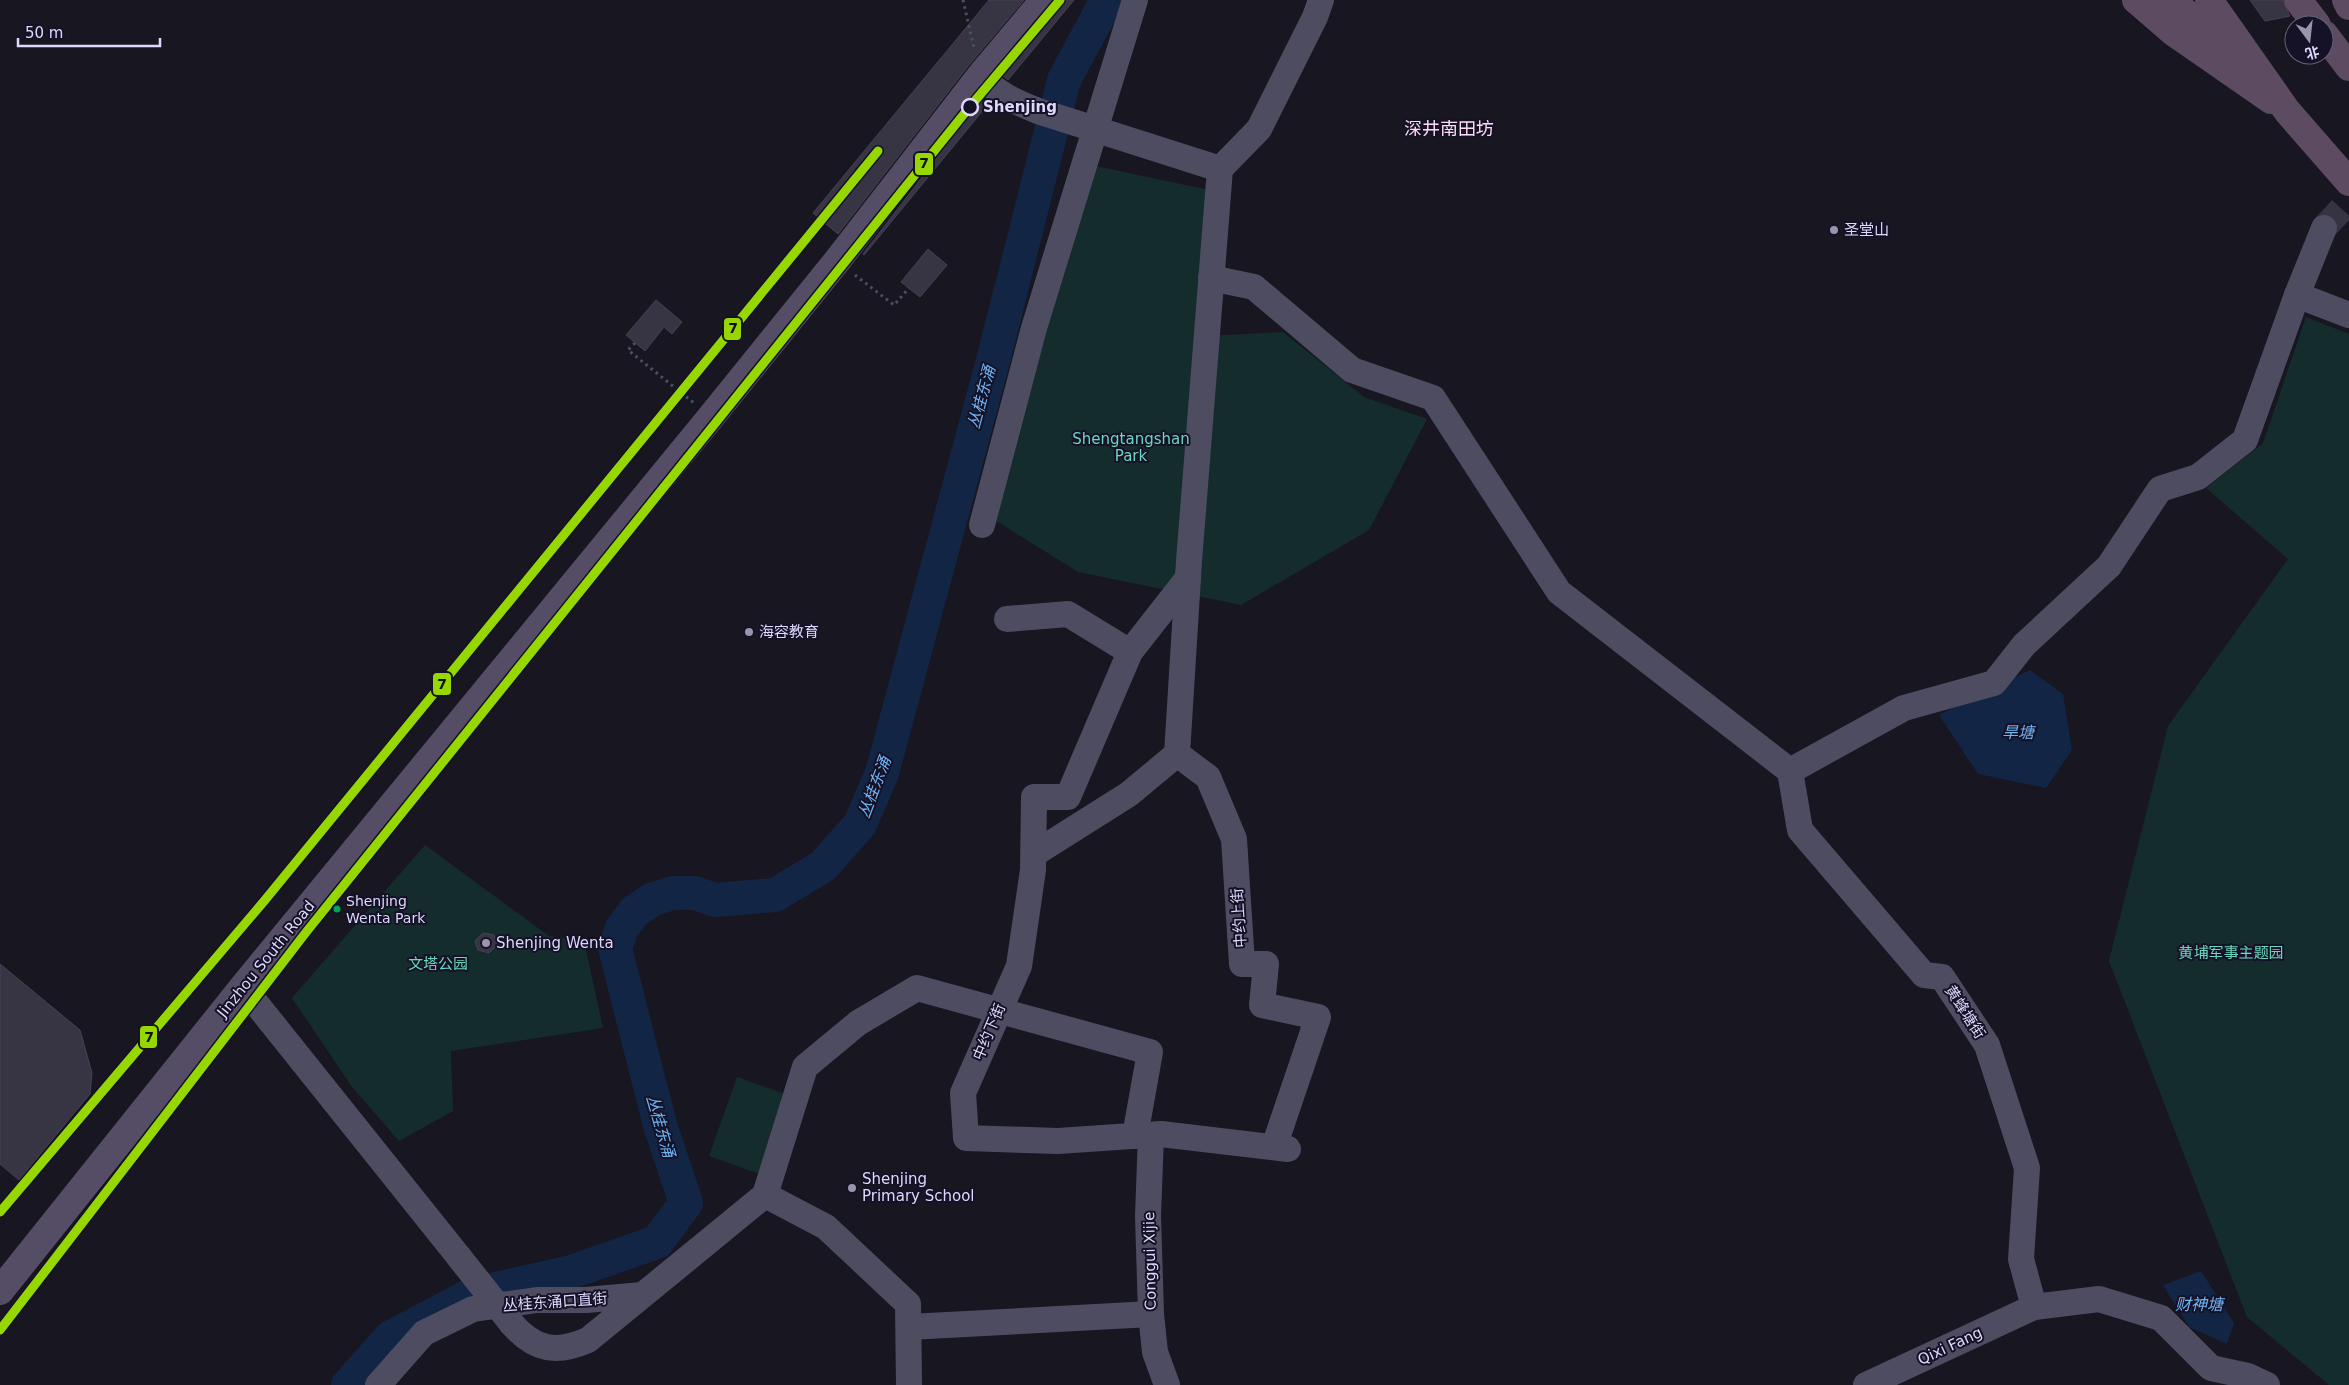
<svg xmlns="http://www.w3.org/2000/svg" width="2349" height="1385" font-family="'DejaVu Sans','Noto Sans SC',sans-serif">
  <style>
    .green { fill: #152c2d }
    .water { fill: #132545 }
    .lines { fill: none; stroke-linecap: round; stroke-linejoin: round }
    .river { stroke: #132545; stroke-width: 34 }
    .building { fill: #373443; stroke: #454154 }
    .minor-tunnel { stroke: #363342; stroke-width: 26; stroke-dasharray: 26 13; stroke-linecap: butt }
    .path { stroke: #48525f; stroke-width: 3; stroke-dasharray: 2.5 4; stroke-linecap: butt }
    .minor { stroke: #4e4c61; stroke-width: 26 }
    .major { stroke: #554d65; stroke-width: 28 }
    .highway { stroke: #5d4c61; stroke-width: 28 }
    .minor-bridge { stroke: #4e4c61; stroke-width: 26 }
    .metro-1-casing { stroke: #151126; stroke-width: 12 }
    .metro-1 { stroke: #97d700; stroke-width: 9 }
    .stop-dot { fill: #151126; stroke: #ded9fc; stroke-width: 2.5 }
    .poi-dot { fill: #9995af; stroke: #151126; stroke-width: 2 }
    .bus-dot { fill: #00a651; stroke: #151126; stroke-width: 2 }
    .labels { text-anchor: middle; stroke-width: 4; stroke-linejoin: round; paint-order: stroke }
    .bus-label { font-size: 14px; fill: #ded9fc; stroke: #151126; text-anchor: start }
    .stop-label { font-size: 15px; font-weight: bold; fill: #ded9fc; stroke: #151126; text-anchor: start }
    .poi-label { font-size: 15px; fill: #ded9fc; stroke: #151126; text-anchor: start }
    .park-label { font-size: 15px; fill: #6ad7be; stroke: #151126 }
    .street-label { font-size: 15px; fill: #ded9fc; stroke: #151126 }
    .water-label { font-size: 16px; font-style: italic; fill: #6fb4f4; stroke: #151126 }
    .quarter-label { font-size: 18px; fill: #fcdbef; stroke: #151126 }
    .line-badge { stroke: #151126; stroke-width: 2 }
    .pale-badge-label { font-size: 14px; text-anchor: middle; font-weight: bold; fill: #111 }
  </style>
  <rect width="100%" height="100%" fill="#181621"/>
  <g class="green">
    <path d="M1072,161L1209,190L1205,336L1283,332L1364,397L1427,419L1369,530L1241,605L1078,572L974,507Z"/>
    <path d="M2306,317L2349,334V1385H2329L2247,1317L2109,961L2168,726L2288,559L2206,488L2263,443Z"/>
    <path d="M425,845L549,936L584,941L603,1028L451,1051L453,1111L399,1141L352,1087L292,998Z"/>
    <path d="M737,1077L788,1095L760,1174L709,1156Z"/>
  </g>
  <g class="water">
    <path d="M2030,670L2063,694L2072,750L2046,788L1978,774L1939,715Z"/>
    <path d="M2201,1271L2234,1323L2227,1344L2189,1327L2163,1285Z"/>
  </g>
  <g class="lines">
    <path class="river" d="M348,1385L391,1337L473,1294L571,1272L657,1242L686,1203L660,1125L615,948L622,928L635,911L653,899L673,893H695L715,900L775,895L823,866L860,824L882,773L994,357L1064,80L1107,0"/>
  </g>
  <g class="building">
    <path d="M989,0H1024L969,65L838,234L813,213Z"/>
    <path d="M1059,0H1074L1008,80L1002,75L1056,10Z"/>
    <path d="M2250,0H2283L2290,16L2265,21Z"/>
    <path d="M983,98L989,103L864,255L863,254Z"/>
    <path d="M928,249L947,265L920,297L901,282Z"/>
    <path d="M656,300L682,322L672,334L664,327L645,351L626,335Z"/>
    <path d="M483,933L494,935L497,945L489,953L478,950L475,941Z"/>
    <path d="M0,964L80,1030L92,1073L90,1094L19,1180L0,1164Z"/>
  </g>
  <g class="lines">
    <path class="minor-tunnel" d="M2324,228L2349,201"/>
    <g class="path">
      <path d="M963,0L974,48"/>
      <path d="M855,275L894,305L909,288"/>
      <path d="M635,343L628,350L694,403"/>
    </g>
    <g class="minor">
      <path d="M981,75C996,94 1016,102 1038,111L1220,169L1189,561L1177,754L1129,794L1034,854"/>
      <path d="M1220,169L1259,129L1315,17L1321,0"/>
      <path d="M1211,278L1254,287L1352,370L1433,398L1559,592L1790,771"/>
      <path d="M2297,295L2349,315"/>
      <path d="M982,525L1034,328L1135,0"/>
      <path d="M1007,619L1068,614L1130,652L1188,578"/>
      <path d="M1130,652L1068,797H1034L1033,870L1019,966L963,1093L966,1138L1058,1141L1161,1134L1288,1149"/>
      <path d="M1177,754L1208,777L1234,839L1242,964H1266L1262,1005L1318,1017L1274,1147"/>
      <path d="M1790,771L1904,708L1994,683L2024,645L2109,566L2160,489L2198,477L2245,440L2297,295L2324,228"/>
      <path d="M1790,771L1800,830L1924,975L1942,977L1987,1045L2027,1168L2021,1259L2034,1307"/>
      <path d="M243,987L459,1257"/>
      <path d="M1151,1135L1148,1216L1151,1314L1155,1352L1167,1385"/>
      <path d="M765,1195L826,1227L908,1304L909,1385"/>
      <path d="M512,1324C535,1350 556,1354 588,1340L765,1195L805,1067L858,1023L917,988L1150,1052L1135,1136"/>
      <path d="M909,1327L1151,1314"/>
      <path d="M378,1385L424,1333L473,1309L537,1300H586L642,1295"/>
      <path d="M1866,1385L2034,1307L2099,1299L2161,1318L2211,1368L2248,1376L2267,1385"/>
    </g>
    <path class="major" d="M0,1291L243,987L711,417L837,261L981,75L1044,0"/>
    <g class="highway">
      <path d="M2136,0L2173,32L2271,100"/>
      <path d="M2170,0L2235,52"/>
      <path d="M2209,0L2287,111L2349,182"/>
      <path d="M2298,0L2317,25"/>
      <path d="M2346,0L2349,6"/>
      <path d="M2324,34L2349,67"/>
    </g>
    <path class="minor-bridge" d="M459,1257L512,1324"/>
    <g class="metro-1-casing">
      <g id="metro-1">
        <path d="M0,1212L265,900L878,151"/>
        <path d="M0,1330L307,931L968,109L1060,0"/>
      </g>
    </g>
    <use href="#metro-1" class="metro-1"/>
  </g>
  <circle class="stop-dot" cx="970" cy="107" r="8"/>
  <g class="poi-dot">
    <circle cx="1834" cy="230" r="5"/>
    <circle cx="749" cy="632" r="5"/>
    <circle cx="486" cy="943" r="5"/>
    <circle cx="852" cy="1188" r="5"/>
  </g>
  <circle class="bus-dot" cx="337" cy="909" r="4.5"/>
  <g class="labels">
    <g class="bus-label">
      <text x="346" y="906">Shenjing<tspan x="346" dy="17">Wenta Park</tspan></text>
    </g>
    <g class="stop-label">
      <text x="983" y="112">Shenjing</text>
    </g>
    <g class="poi-label">
      <text x="1844" y="235">圣堂山</text>
      <text x="759" y="637">海容教育</text>
      <text x="496" y="948">Shenjing Wenta</text>
      <text x="862" y="1184">Shenjing<tspan x="862" dy="17">Primary School</tspan></text>
    </g>
    <g class="park-label">
      <text x="1131" y="444">Shengtangshan<tspan x="1131" dy="17">Park</tspan></text>
      <text x="2231" y="958">黄埔军事主题园</text>
      <text x="438" y="969">文塔公园</text>
    </g>
    <g class="street-label">
      <text transform="translate(1239 918) rotate(-94)" y="5">中约上街</text>
      <text transform="translate(266 959) rotate(-51)" y="5">Jinzhou South Road</text>
      <text transform="translate(1965 1012) rotate(57)" y="5">黄蜂塘街</text>
      <text transform="translate(989 1032) rotate(-67)" y="5">中约下街</text>
      <text transform="translate(1150 1261) rotate(-91)" y="5">Conggui Xijie</text>
      <text transform="translate(555 1302) rotate(-4)" y="5">丛桂东涌口直街</text>
      <text transform="translate(1950 1346) rotate(-25)" y="5">Qixi Fang</text>
    </g>
    <g class="water-label">
      <text transform="translate(981 397) rotate(-75)" y="6">丛桂东涌</text>
      <text x="2018" y="738">旱塘</text>
      <text transform="translate(874 787) rotate(-69)" y="6">丛桂东涌</text>
      <text transform="translate(661 1126) rotate(74)" y="6">丛桂东涌</text>
      <text x="2199" y="1310">财神塘</text>
    </g>
    <g class="quarter-label">
      <text x="1449" y="135">深井南田坊</text>
    </g>
  </g>
  <g class="line-badge">
    <rect x="914" y="152" width="20" height="24" rx="5" fill="#97d700"/>
    <rect x="723" y="317" width="19" height="24" rx="5" fill="#97d700"/>
    <rect x="432" y="672" width="20" height="24" rx="5" fill="#97d700"/>
    <rect x="139" y="1025" width="19" height="24" rx="5" fill="#97d700"/>
  </g>
  <g class="pale-badge-label">
    <text x="924" y="168">7</text>
    <text x="733" y="333">7</text>
    <text x="442" y="689">7</text>
    <text x="149" y="1042">7</text>
  </g>
  <g transform="translate(2309 40) rotate(165)"><circle r="24" fill="#151126" stroke="#65617c"/>
  <path d="M0-4L9 19L0 12L-9 19Z" fill="#9995af"/>
  <text y="-8" font-size="14" font-weight="bold" text-anchor="middle" fill="#ded9fc">北</text>
  </g>
  <path d="M18 38v8h142v-8" fill="none" stroke="#ded9fc" stroke-width="2.5"/>
  <text x="25" y="38" font-size="15" fill="#ded9fc" stroke="#151126" stroke-width="4" paint-order="stroke">50 m</text>
</svg>
